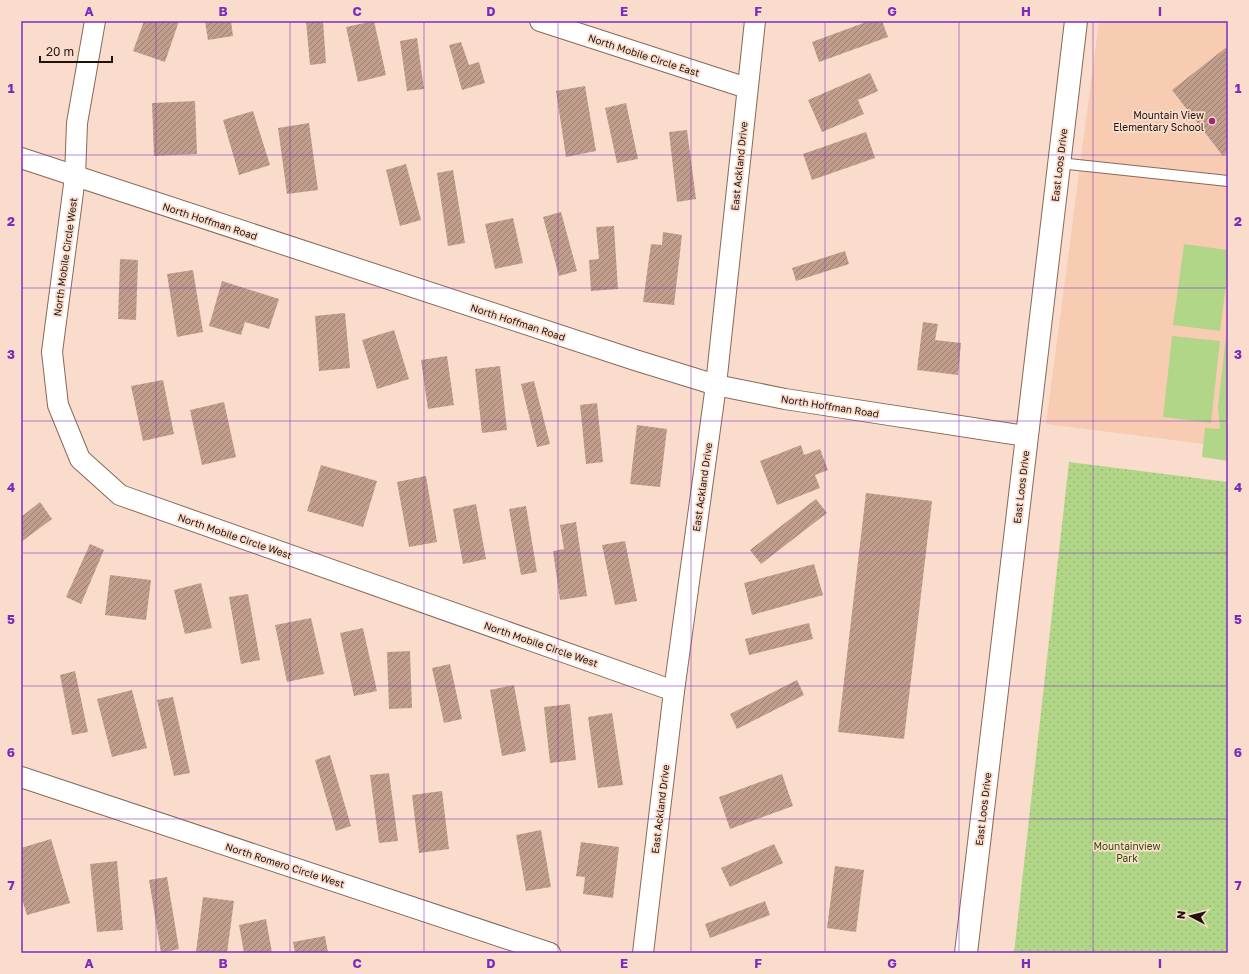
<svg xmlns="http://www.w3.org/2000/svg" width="1249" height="974" font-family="'Golos Text',sans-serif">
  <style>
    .built { fill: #f8ccb3 }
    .grass { fill: #b2d688 }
    .park { fill: url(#park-dots) }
    .building { fill: url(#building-hatch) }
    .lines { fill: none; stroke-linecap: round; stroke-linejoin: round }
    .service-casing { stroke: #896957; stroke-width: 12 }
    .minor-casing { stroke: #896957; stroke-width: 22 }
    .tertiary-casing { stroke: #896957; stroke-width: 24 }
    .service { stroke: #fff; stroke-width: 10 }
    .minor { stroke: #fff; stroke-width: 20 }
    .tertiary { stroke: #fff; stroke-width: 22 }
    .grid { fill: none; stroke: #7b2cbf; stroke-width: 1; stroke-opacity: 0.55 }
    .poi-dot { fill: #a32475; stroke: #fadccc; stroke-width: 1.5 }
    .labels { text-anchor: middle; stroke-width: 3.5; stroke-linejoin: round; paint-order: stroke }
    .street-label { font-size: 10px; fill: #1f120b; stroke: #fadccc }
    .poi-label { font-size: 10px; fill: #1f120b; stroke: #fadccc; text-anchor: end }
    .park-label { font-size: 10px; fill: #314a06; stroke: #fadccc }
    .neatline { fill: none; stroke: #7b2cbf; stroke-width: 1.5 }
    .grid-label { font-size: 13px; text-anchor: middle; font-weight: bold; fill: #7b2cbf }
  </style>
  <defs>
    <pattern id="park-dots" width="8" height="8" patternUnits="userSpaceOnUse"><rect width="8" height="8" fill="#b2d688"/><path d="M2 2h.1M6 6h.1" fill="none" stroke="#99b774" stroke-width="1.8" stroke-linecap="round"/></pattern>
    <pattern id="building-hatch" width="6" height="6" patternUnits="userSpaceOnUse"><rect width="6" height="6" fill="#c19e8b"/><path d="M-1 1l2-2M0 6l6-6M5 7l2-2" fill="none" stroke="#9c7f70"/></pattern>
  </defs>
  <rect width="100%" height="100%" fill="#fadccc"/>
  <path class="built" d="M1099,21H1228V447L1046,424Z"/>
  <g class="grass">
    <path d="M1184,244L1228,250V269L1220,331L1173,325Z"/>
    <path d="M1228,318V461L1202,457L1205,428L1220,429L1218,407Z"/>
    <path d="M1172,336L1220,341L1211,423L1163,417Z"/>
  </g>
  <path class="park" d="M1069,462L1228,482V953H1014Z"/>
  <g class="building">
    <path d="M144,21H179L165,62L133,51Z"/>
    <path d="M205,21H231L233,36L208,40Z"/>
    <path d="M306,21H323L326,63L310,65Z"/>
    <path d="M374,21L386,75L358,82L346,27Z"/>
    <path d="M869,21H882L888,37L819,62L812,42Z"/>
    <path d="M417,38L424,89L407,91L400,41Z"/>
    <path d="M461,42L469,65L479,62L485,83L462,90L449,45Z"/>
    <path d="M1228,46V152L1223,156L1172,90Z"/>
    <path d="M870,73L878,91L858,100L864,114L822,132L808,100Z"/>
    <path d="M585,86L596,151L566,157L556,91Z"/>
    <path d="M195,101L197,154L154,156L152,103Z"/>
    <path d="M626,103L638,159L617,163L605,108Z"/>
    <path d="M253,111L270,165L239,175L223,120Z"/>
    <path d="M309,123L318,190L287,194L278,128Z"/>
    <path d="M687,130L696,199L677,202L669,132Z"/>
    <path d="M866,132L875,158L812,180L803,154Z"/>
    <path d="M406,164L421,220L400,226L386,170Z"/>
    <path d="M453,170L465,243L448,246L437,173Z"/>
    <path d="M561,212L577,271L559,276L543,217Z"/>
    <path d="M513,218L523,263L495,269L485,224Z"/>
    <path d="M614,226L618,289L591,291L589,260L599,259L596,227Z"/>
    <path d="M663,232L682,235L674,305L643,302L651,244L662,245Z"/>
    <path d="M845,251L849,264L796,281L792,268Z"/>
    <path d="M120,259L138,260L136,320L118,319Z"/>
    <path d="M193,270L203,332L177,337L167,274Z"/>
    <path d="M222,281L279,299L269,329L245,322L241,335L209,326Z"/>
    <path d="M345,313L350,368L319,371L315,316Z"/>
    <path d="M923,322L938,324L935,340L961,343L958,375L917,370Z"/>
    <path d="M394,330L409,379L377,389L362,340Z"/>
    <path d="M447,356L454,405L428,409L421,360Z"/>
    <path d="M500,366L507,430L482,433L475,369Z"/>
    <path d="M163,380L174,434L143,441L131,386Z"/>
    <path d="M534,381L550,444L537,447L521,384Z"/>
    <path d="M224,402L236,457L202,465L190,410Z"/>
    <path d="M597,403L603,462L586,464L580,405Z"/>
    <path d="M637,425L667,429L660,487L630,484Z"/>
    <path d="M801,445L804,455L820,449L828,470L815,475L820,488L777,505L760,461Z"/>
    <path d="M321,465L377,481L363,527L307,511Z"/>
    <path d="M426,476L437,542L409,547L397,482Z"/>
    <path d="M866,493L932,501L904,739L838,732Z"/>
    <path d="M816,499L827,513L761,564L750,550Z"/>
    <path d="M40,502L52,519L21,542V517Z"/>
    <path d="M476,504L486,559L463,564L453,509Z"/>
    <path d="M526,506L537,572L521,575L509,509Z"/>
    <path d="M576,522L587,596L560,600L553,551L564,549L560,525Z"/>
    <path d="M625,541L637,601L615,605L602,545Z"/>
    <path d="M90,544L104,550L81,604L66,597Z"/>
    <path d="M814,564L823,595L752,615L744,583Z"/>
    <path d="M110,575L151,580L146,620L105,615Z"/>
    <path d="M201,583L212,628L185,634L174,590Z"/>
    <path d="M248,594L260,660L241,664L229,597Z"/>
    <path d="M311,618L324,674L287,682L275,625Z"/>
    <path d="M809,623L813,639L749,655L745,639Z"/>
    <path d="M363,628L377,691L354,696L340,633Z"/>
    <path d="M410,651L412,708L389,709L387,652Z"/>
    <path d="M450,664L462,719L444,723L432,668Z"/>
    <path d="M75,671L88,732L72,735L60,675Z"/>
    <path d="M797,680L804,695L737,729L730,714Z"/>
    <path d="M514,685L526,751L502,756L490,690Z"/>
    <path d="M132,690L147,748L112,757L97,699Z"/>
    <path d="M173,697L190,773L174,776L157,700Z"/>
    <path d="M570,704L576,760L550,763L544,707Z"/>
    <path d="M612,713L623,785L598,788L588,717Z"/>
    <path d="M330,755L351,826L336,831L315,760Z"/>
    <path d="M389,773L398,841L379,843L370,775Z"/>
    <path d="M782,774L793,806L730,829L719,797Z"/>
    <path d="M442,791L449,849L419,853L412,795Z"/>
    <path d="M541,830L551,887L526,891L516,835Z"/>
    <path d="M51,839L70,903L27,915L21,896V848Z"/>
    <path d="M581,842L619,847L613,898L583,894L585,877L576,876Z"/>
    <path d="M774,844L783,863L730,887L721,868Z"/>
    <path d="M117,861L123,930L97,932L90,864Z"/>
    <path d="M835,866L864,870L856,932L827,928Z"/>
    <path d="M167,877L179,949L161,953L149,880Z"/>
    <path d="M203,897L234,901L227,953L196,952Z"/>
    <path d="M765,901L770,915L710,938L705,924Z"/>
    <path d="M266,919L272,953H244L239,925Z"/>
    <path d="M325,936L328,953H295L293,942Z"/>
  </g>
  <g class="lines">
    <g class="service-casing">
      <path id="service" d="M1059,163L1228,181"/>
    </g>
    <g class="minor-casing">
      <g id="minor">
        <path d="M95,21L77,123L75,177L52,352L58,405L80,459L120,495L674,691"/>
        <path d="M540,21L747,88"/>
        <path d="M21,158L635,360L716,385L785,399L1026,436"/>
        <path d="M21,777L550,953"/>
        <path d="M643,953L674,691L716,385L755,21"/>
      </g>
    </g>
    <g class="tertiary-casing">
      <path id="tertiary" d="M966,953L1076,21"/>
    </g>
    <use href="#service" class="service"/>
    <use href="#minor" class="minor"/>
    <use href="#tertiary" class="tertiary"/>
  </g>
  <path class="grid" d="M156,21V953M290,21V953M424,21V953M558,21V953M691,21V953M825,21V953M959,21V953M1093,21V953M21,155H1228M21,288H1228M21,421H1228M21,553H1228M21,686H1228M21,819H1228"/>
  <circle class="poi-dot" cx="1212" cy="121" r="4"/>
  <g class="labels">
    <g class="street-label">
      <text transform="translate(644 55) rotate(18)" y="4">North Mobile Circle East</text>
      <text transform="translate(1059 165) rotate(-83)" y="4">East Loos Drive</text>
      <text transform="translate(739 166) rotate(-84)" y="4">East Ackland Drive</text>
      <text transform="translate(210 221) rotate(18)" y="4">North Hoffman Road</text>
      <text transform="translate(65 257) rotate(-82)" y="4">North Mobile Circle West</text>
      <text transform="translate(518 322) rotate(18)" y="4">North Hoffman Road</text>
      <text transform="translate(830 406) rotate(9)" y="4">North Hoffman Road</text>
      <text transform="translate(702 487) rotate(-82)" y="4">East Ackland Drive</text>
      <text transform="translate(1021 487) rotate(-83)" y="4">East Loos Drive</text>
      <text transform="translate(235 536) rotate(19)" y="4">North Mobile Circle West</text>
      <text transform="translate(541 644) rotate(19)" y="4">North Mobile Circle West</text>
      <text transform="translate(660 809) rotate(-83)" y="4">East Ackland Drive</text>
      <text transform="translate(983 809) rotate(-83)" y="4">East Loos Drive</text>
      <text transform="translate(285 865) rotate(18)" y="4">North Romero Circle West</text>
    </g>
    <g class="poi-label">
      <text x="1204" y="119">Mountain View<tspan x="1204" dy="12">Elementary School</tspan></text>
    </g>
    <g class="park-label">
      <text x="1127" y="850">Mountainview<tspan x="1127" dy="12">Park</tspan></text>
    </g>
  </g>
  <rect width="1249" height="974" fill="none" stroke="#fadccc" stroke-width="44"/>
  <g transform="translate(1191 916) rotate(277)" stroke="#fadccc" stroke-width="3" paint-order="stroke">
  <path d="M0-3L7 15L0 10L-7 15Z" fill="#1f120b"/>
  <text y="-6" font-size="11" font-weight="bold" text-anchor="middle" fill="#1f120b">N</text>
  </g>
  <path d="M40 56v6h72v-6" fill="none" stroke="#1f120b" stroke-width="2"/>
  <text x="46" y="56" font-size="12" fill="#1f120b" stroke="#fadccc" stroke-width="3" paint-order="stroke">20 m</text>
  <rect x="22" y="22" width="1205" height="930" class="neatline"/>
  <g class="grid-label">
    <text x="89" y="16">A</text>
    <text x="223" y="16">B</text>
    <text x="357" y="16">C</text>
    <text x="491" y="16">D</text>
    <text x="624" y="16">E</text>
    <text x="758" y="16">F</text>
    <text x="892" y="16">G</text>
    <text x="1026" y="16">H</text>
    <text x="1160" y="16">I</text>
    <text x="11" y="93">1</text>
    <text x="1238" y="93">1</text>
    <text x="11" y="226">2</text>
    <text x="1238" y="226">2</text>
    <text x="11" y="359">3</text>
    <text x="1238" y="359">3</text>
    <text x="11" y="492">4</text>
    <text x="1238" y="492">4</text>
    <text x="11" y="624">5</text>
    <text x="1238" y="624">5</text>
    <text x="11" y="757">6</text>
    <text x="1238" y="757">6</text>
    <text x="11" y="890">7</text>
    <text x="1238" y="890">7</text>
    <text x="89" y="968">A</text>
    <text x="223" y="968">B</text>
    <text x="357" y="968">C</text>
    <text x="491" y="968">D</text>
    <text x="624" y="968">E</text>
    <text x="758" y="968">F</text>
    <text x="892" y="968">G</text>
    <text x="1026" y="968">H</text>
    <text x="1160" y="968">I</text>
  </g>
</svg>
